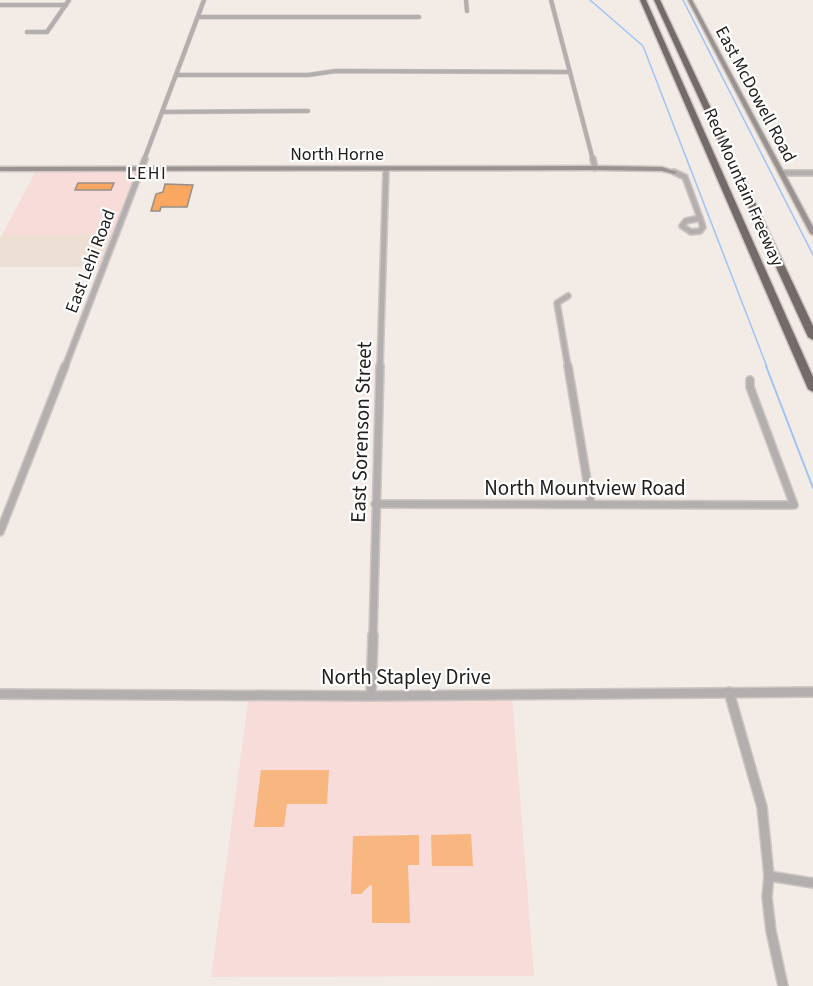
<svg xmlns="http://www.w3.org/2000/svg" width="813" height="986" font-family="'Source Sans 3',sans-serif">
  <style>
    .built { fill: #eddfd4 }
    .education { fill: #f7dcda }
    .green { fill: #f8b680 }
    .lines { fill: none; stroke-linecap: round; stroke-linejoin: round }
    .stream-far1 { stroke: #9fc4f3; stroke-width: 1.5 }
    .stream { stroke: #9fc4f3; stroke-width: 2 }
    .building { fill: #f9a761; stroke: #968f8a; stroke-width: 1.5 }
    .street-far3-casing { stroke: #cdc6c2; stroke-width: 5 }
    .street-far2-casing { stroke: #cdc6c2; stroke-width: 8 }
    .street-far1-casing { stroke: #cdc6c2; stroke-width: 10 }
    .street-casing { stroke: #cdc6c2; stroke-width: 12 }
    .secondary-casing { stroke: #cdc6c2; stroke-width: 3 }
    .highway-casing { stroke: #cdc6c2; stroke-width: 3 }
    .street-far3 { stroke: #b4afaf; stroke-width: 4 }
    .street-far2 { stroke: #b4afaf; stroke-width: 5 }
    .street-far1 { stroke: #b4afaf; stroke-width: 7 }
    .street { stroke: #b4afaf; stroke-width: 9 }
    .secondary { fill: #989291; fill-rule: evenodd }
    .highway { fill: #736a69; fill-rule: evenodd }
    .labels { text-anchor: middle; stroke-width: 4.5; stroke-linejoin: round; paint-order: stroke }
    .far-street-label { font-size: 18px; fill: #22201e; stroke: #fff }
    .far-neighbourhood-label { font-size: 18px; letter-spacing: 1.5px; fill: #22201e; stroke: #fff }
    .street-label { font-size: 21px; fill: #22201e; stroke: #fff }
  </style>
  <rect width="100%" height="100%" fill="#f3ebe6"/>
  <path class="built" d="M117,234L104,267H0V238L2,235Z"/>
  <g class="education">
    <path d="M37,169H142L117,234L2,235Z"/>
    <path d="M249,695H512L534,976L211,977Z"/>
  </g>
  <g class="green">
    <path d="M261,770H329L327,804H287L284,827H254Z"/>
    <path d="M471,834L473,866H432L431,835Z"/>
    <path d="M419,835V865H408L410,923H372V885L369,886L361,894H351L353,836Z"/>
  </g>
  <g class="lines">
    <g class="stream-far1">
      <path d="M590,0L643,46L767,367"/>
      <path d="M683,0L813,255"/>
    </g>
    <path class="stream" d="M766,366L813,488"/>
  </g>
  <g class="building">
    <path d="M78,183H114L111,190H75Z"/>
    <path d="M165,184L193,185L187,207H161L160,211H151L156,194L163,192Z"/>
  </g>
  <g class="lines">
    <g class="street-far3-casing">
      <g id="street-far3">
        <path d="M466,0L467,11"/>
        <path d="M551,0L593,160"/>
        <path d="M0,5H66"/>
        <path d="M198,17H419"/>
        <path d="M27,32H47L69,0"/>
        <path d="M177,75H308L336,71L569,72"/>
        <path d="M163,112L308,111"/>
        <path d="M144,160L204,0"/>
      </g>
    </g>
    <g class="street-far2-casing">
      <g id="street-far2">
        <path d="M593,159L595,168"/>
        <path d="M674,172L685,177L700,218"/>
        <path d="M782,173H813"/>
        <path d="M700,218L703,227L700,231L691,232L682,226L686,221Z"/>
        <path d="M65,367L145,159"/>
        <path d="M380,367L386,169"/>
        <path d="M568,367L557,303L568,296"/>
      </g>
    </g>
    <g class="street-far1-casing">
      <g id="street-far1">
        <path d="M568,366L591,504"/>
        <path d="M375,504L794,505L750,387V380"/>
        <path d="M0,532L65,366"/>
        <path d="M373,637L380,366"/>
      </g>
    </g>
    <g class="street-casing">
      <g id="street">
        <path d="M729,692L762,807L769,876L767,897L771,931L783,986"/>
        <path d="M0,694L371,696L813,692"/>
        <path d="M371,696L373,635"/>
        <path d="M769,876L813,883"/>
      </g>
    </g>
    <g class="secondary-casing">
      <g id="secondary">
        <path d="M688,0H692L813,227V235L810,233Z"/>
        <path d="M595,166L662,167L677,172L674,174L662,171L595,170L0,171V167Z"/>
      </g>
    </g>
    <g class="highway-casing">
      <g id="highway">
        <path d="M640,0H646L813,377V392L808,389Z"/>
        <path d="M654,0H660L813,326V340L808,337Z"/>
      </g>
    </g>
    <use href="#street-far3" class="street-far3"/>
    <use href="#street-far2" class="street-far2"/>
    <use href="#street-far1" class="street-far1"/>
    <use href="#street" class="street"/>
    <use href="#secondary" class="secondary"/>
    <use href="#highway" class="highway"/>
  </g>
  <g class="labels">
    <g class="far-street-label">
      <text transform="translate(756 94) rotate(62)" y="6">East McDowell Road</text>
      <text x="337" y="160">North Horne</text>
      <text transform="translate(744 187) rotate(66)" y="6">Red Mountain Freeway</text>
      <text transform="translate(90 261) rotate(-69)" y="6">East Lehi Road</text>
    </g>
    <g class="far-neighbourhood-label">
      <text x="147" y="179">LEHI</text>
    </g>
    <g class="street-label">
      <text transform="translate(361 432) rotate(-88)" y="7">East Sorenson Street</text>
      <text x="585" y="495">North Mountview Road</text>
      <text x="406" y="684">North Stapley Drive</text>
    </g>
  </g>
</svg>
